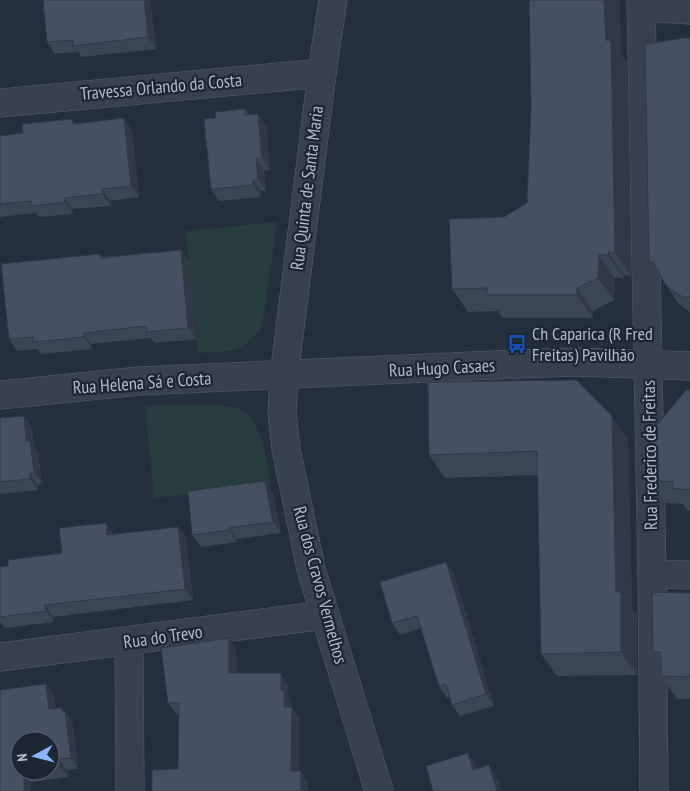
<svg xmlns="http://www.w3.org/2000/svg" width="690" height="791" font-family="'PT Sans Narrow',sans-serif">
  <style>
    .green { fill: #263c3f }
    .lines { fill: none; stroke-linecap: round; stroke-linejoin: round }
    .street-casing { stroke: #565f6c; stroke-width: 29 }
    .street { stroke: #38414e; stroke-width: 28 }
    .wall { fill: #3b4654; fill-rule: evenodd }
    .shaded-wall { fill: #303945 }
    .building { fill: #455162; stroke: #303945 }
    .labels { text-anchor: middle; stroke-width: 4.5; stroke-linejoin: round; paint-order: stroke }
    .street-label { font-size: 18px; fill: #b4bcc9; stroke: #1d2633 }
    .poi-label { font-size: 18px; fill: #b4bcc9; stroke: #1d2633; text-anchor: start }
  </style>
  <rect width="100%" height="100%" fill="#242f3e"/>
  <g class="green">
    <path d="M277,222L262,327C244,354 227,352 198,353L186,231Z"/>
    <path d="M215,405C222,406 229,406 235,407C263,415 266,462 271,486L154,498L145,406Z"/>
  </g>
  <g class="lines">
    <g class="street-casing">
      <g id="street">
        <path d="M333,0L322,73L284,376L282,413L286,449L311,569L379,791"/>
        <path d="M641,0L652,574L654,791"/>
        <path d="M641,7L690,10"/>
        <path d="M0,103L322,73"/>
        <path d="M0,395L139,381L518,364L578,362L690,366"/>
        <path d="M652,574L690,575"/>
        <path d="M129,642L130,791"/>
        <path d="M0,657L325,615"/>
      </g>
    </g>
    <use href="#street" class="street"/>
  </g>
  <g class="wall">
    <path d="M43,0H150L156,49L82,57L78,52L55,54L47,42Z"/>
    <path d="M690,38V312L678,303L663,280H662L649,262Z"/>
    <path d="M621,55L627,63L631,276L624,275V278H615L614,300L593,311V318H503L498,311L468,312L452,289L504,217L527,203Z"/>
    <path d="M245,109L249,114H258L266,125L270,170L264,171L266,191H261V197L219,201L211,189L216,118Z"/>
    <path d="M72,119L75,124L132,130L139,197L110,201L111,206L72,209L73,214L39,217L36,213L0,217V136L23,133Z"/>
    <path d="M181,250L189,261L196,339L155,343L151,338L91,344L92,349L41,354L38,349L17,351L9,339L100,254L102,257Z"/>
    <path d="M690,390V511H688L683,504L666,503L650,480Z"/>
    <path d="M0,418L32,427L34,445L38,452L42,484L38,485V490L0,494Z"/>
    <path d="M628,439L632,608L637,615V675L557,676L541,654L538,475L445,478L429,455Z"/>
    <path d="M273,493L281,533L237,539V542L201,547L192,535Z"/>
    <path d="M178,527L186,538L193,600L53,617L54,622L5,628L0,622V567L8,566L62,553L114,534Z"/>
    <path d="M454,574L494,706L460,716L452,705L450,697L447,698L439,686L421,628L400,635L392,623Z"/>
    <path d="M690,593V699H677L661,676V664L653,652Z"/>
    <path d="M236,649L237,673L288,684V696L291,700V707L299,717V771L308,782V791H152L178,769L179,714H176L168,703Z"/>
    <path d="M54,695L55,709L62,708L72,721L78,769L67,770L68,777L31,782V791H0ZM50,741V771H20Z"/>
  </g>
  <g class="shaded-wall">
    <path d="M144,0H150L156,49L148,37Z"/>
    <path d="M604,0H620L621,55L627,63L631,276L615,253L605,35Z"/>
    <path d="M258,114L266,125L270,170L262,158Z"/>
    <path d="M124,118L132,130L139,197L131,186Z"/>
    <path d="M256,159L264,171L266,191L258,179Z"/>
    <path d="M253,180L261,191V197L253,185Z"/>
    <path d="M102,189L110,201L111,206L103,194Z"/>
    <path d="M64,198L72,209L73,214L65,202Z"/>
    <path d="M181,250L189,261L196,339L188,328Z"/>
    <path d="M608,252L624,275V278L608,255Z"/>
    <path d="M599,255L615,278L614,300L598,278Z"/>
    <path d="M577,288L593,311V318L577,295Z"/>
    <path d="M83,333L91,344L92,349L84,337Z"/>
    <path d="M24,416L32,427L34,445L38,452L42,484L34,473L26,441Z"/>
    <path d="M612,416L628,439L632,608L637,615V675L621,652L616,592Z"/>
    <path d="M30,473L38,485V490L30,479Z"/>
    <path d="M265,481L273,493L281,533L273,522Z"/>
    <path d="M106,523L114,534L107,535Z"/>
    <path d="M178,527L186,538L193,600L185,589Z"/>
    <path d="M229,528L237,539V542L229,530Z"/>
    <path d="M446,562L454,574L494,706L486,694Z"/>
    <path d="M45,605L53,617L54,622L46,611Z"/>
    <path d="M229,638L236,649L237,684L229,673Z"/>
    <path d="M281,673L288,684V696L291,700L292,717V707L299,717V782L291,771L284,707L281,690Z"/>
    <path d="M46,684L54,695L57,720L49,709Z"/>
    <path d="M62,708L72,721L78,769L71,758Z"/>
    <path d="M468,753L476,765L481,782L473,770Z"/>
    <path d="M59,759L67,770L68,777L60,767Z"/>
    <path d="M489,765L497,777L501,791H497Z"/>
    <path d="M24,771L31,782V791H24Z"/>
    <path d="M301,771L308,782V791H301Z"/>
  </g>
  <g class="building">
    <path d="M43,0H144L148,37L73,46V40L47,42Z"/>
    <path d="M529,0H604L606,40L611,41L615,253L608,252V255H599L598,278L577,288V295H487V288L452,289L449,219L504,217L527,203L531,106Z"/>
    <path d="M684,38H690V297H683L673,291L666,285L653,262H649L645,44Z"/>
    <path d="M245,109V115L258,114L262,158L256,159L258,179L253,180V185L211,189L204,119L216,118L215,112Z"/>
    <path d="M124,118L131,186L102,189L103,194L64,198L65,202L31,206V201L0,204V136L23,133L22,124L72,119L73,124Z"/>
    <path d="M181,250L188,328L147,332L146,326L83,333L84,337L33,342V337L9,339L1,264L100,254V258Z"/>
    <path d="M576,380L612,416L616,592H621V652L541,654L537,451L429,455L428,382Z"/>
    <path d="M686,390H690V490L672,488L673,482L650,480L649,435Z"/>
    <path d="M24,416L26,441L30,440L34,473H30V479L0,482V418Z"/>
    <path d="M265,481L273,522L229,528V530L192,535L188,491Z"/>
    <path d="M106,523L107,535L178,527L185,589L45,605L46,611L0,617V567L8,566V560L62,553L59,528Z"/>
    <path d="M446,562L486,694L452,705L446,684L439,686L417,616L392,623L380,582Z"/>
    <path d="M652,592L690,593V677L661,676V652H653Z"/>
    <path d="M229,638V673H281V690H284V707H292L291,771H301V791H152V770L178,769L179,703H168L161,648Z"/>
    <path d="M46,684L49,709L62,708V711H65L71,758L59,759L60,767L50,768V741H20V771H25H24V791H0V690Z"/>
    <path d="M468,753L473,770L489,765L497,791H433L426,766Z"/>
  </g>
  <defs>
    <g id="bus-bare" transform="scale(1.5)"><path d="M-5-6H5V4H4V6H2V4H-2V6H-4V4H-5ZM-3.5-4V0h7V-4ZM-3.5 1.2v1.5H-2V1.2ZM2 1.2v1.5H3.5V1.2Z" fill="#1a4fb4" stroke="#1d2633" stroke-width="2.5" paint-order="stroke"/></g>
  </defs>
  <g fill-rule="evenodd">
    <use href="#bus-bare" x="517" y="344"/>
  </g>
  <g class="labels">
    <g class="street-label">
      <text transform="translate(161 87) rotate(-5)" y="6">Travessa Orlando da Costa</text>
      <text transform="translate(307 188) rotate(-83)" y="6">Rua Quinta de Santa Maria</text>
      <text transform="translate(442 368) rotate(-3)" y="6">Rua Hugo Casaes</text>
      <text transform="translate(142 383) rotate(-4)" y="6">Rua Helena Sá e Costa</text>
      <text transform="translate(650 455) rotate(-91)" y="6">Rua Frederico de Freitas</text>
      <text transform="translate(320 585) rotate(75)" y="6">Rua dos Cravos Vermelhos</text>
      <text transform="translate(163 637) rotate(-8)" y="6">Rua do Trevo</text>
    </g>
    <g class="poi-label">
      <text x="532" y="340">Ch Caparica (R Fred<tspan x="532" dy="21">Freitas) Pavilhão</tspan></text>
    </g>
  </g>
  <g transform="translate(35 756) rotate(263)"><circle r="24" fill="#1d2633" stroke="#59626f"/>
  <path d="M0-4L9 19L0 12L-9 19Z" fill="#8ab4f8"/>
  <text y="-8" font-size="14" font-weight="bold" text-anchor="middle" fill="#b4bcc9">N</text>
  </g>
</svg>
